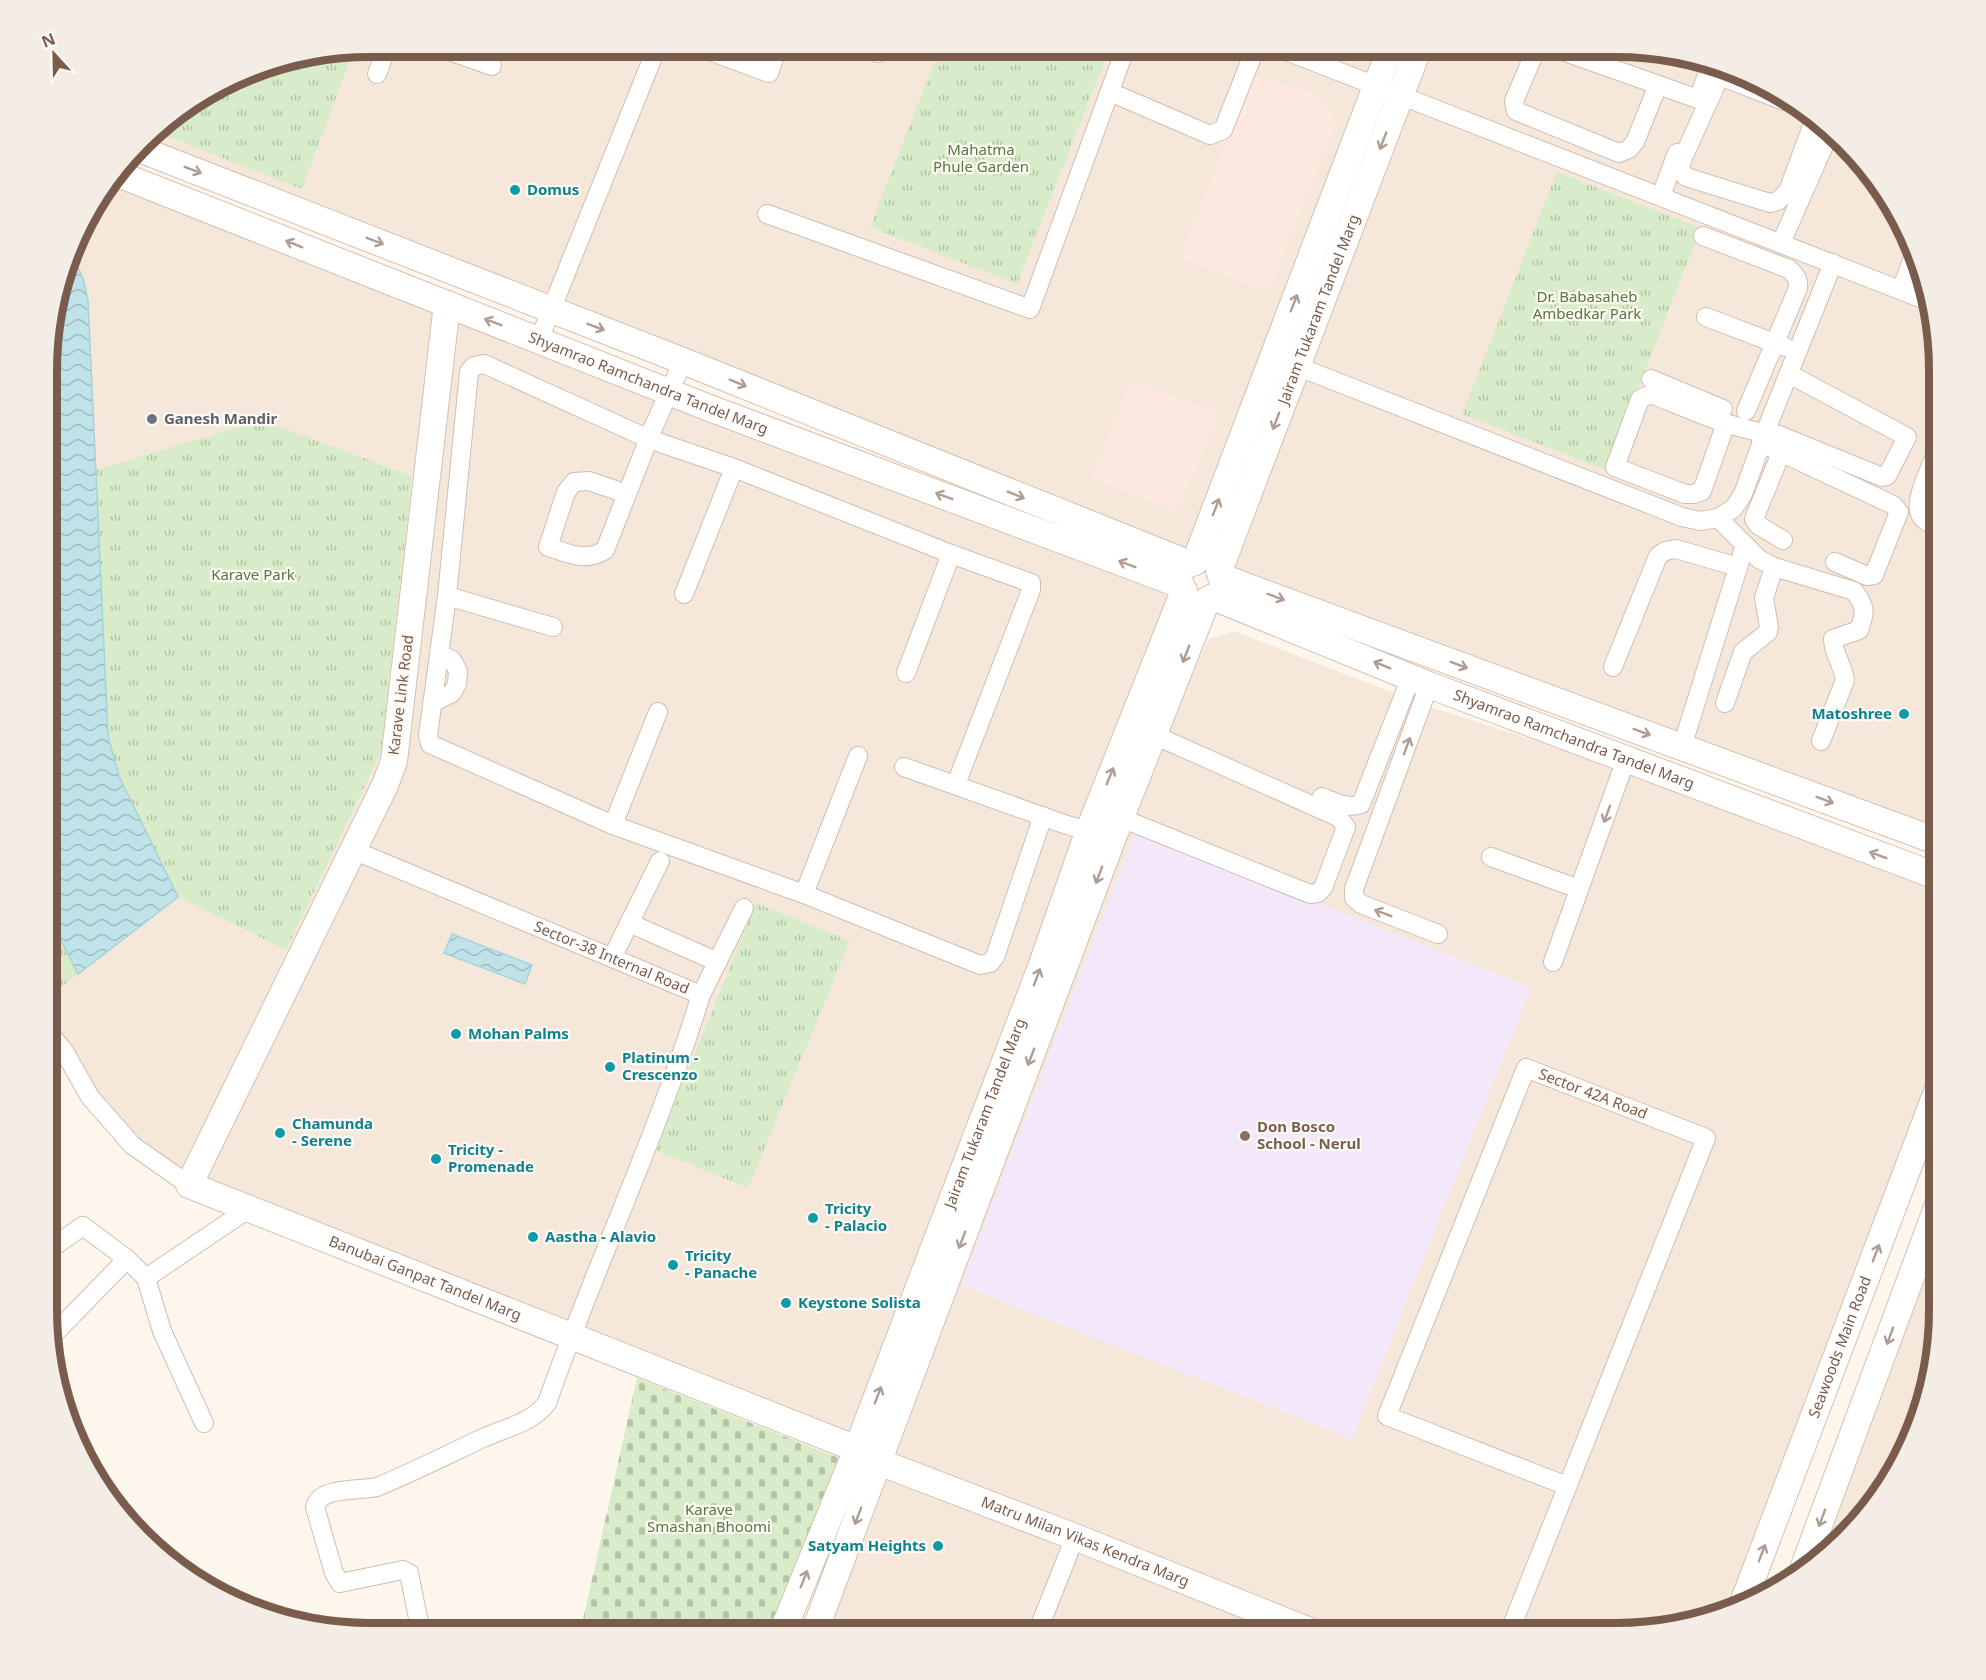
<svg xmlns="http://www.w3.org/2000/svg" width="1986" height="1680" font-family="'Noto Sans',sans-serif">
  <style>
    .residential { fill: #f5e8da }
    .commercial { fill: #fde8e0 }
    .education { fill: #f3e8fa }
    .medical { fill: #fbdfe3 }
    .cemetery { fill: url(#cemetery-stones) }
    .park { fill: url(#park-tufts) }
    .water { fill: url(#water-waves); stroke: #a5d3da; stroke-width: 1.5 }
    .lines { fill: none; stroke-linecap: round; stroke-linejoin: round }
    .street-casing { stroke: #d1beb0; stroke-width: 20 }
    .secondary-casing { stroke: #d6c0b0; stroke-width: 28 }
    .street { stroke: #fff; stroke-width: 18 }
    .secondary { stroke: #fff; stroke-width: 26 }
    .oneway { stroke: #af9d94 }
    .culture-dot { fill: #0f9aa8; stroke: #fffaf3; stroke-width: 2 }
    .worship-dot { fill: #6b7280; stroke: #fffaf3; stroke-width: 2 }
    .education-dot { fill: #8d6e63; stroke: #fffaf3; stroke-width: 2 }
    .labels { text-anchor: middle; stroke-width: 4.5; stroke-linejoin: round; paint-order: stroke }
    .park-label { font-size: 15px; fill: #537a41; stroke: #fffaf3 }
    .culture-label { font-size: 15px; font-weight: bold; fill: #0d838f; stroke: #fffaf3; text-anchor: start }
    .street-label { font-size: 15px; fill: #7a5c4d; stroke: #fffaf3 }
    .worship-label { font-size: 15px; font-weight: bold; fill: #5b616d; stroke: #fffaf3; text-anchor: start }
    .education-label { font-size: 15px; font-weight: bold; fill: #785e54; stroke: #fffaf3; text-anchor: start }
    .rim { fill: none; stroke: #7a5c4d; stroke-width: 8 }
  </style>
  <defs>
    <pattern id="cemetery-stones" width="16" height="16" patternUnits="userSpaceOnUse" patternTransform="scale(1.5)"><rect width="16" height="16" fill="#d8ecc9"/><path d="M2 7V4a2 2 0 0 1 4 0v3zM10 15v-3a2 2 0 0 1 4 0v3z" fill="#b4c2a5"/></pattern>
    <pattern id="park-tufts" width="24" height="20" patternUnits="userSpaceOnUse" patternTransform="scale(1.5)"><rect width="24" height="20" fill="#d8ecc9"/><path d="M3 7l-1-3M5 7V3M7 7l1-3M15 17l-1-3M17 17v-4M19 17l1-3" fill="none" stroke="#b4c2a5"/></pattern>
    <pattern id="water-waves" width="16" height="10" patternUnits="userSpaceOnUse" patternTransform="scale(1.5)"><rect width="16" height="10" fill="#bfe3e8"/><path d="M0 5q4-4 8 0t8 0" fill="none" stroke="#a0bbbe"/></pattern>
  </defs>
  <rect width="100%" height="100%" fill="#fdf6ec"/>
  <g class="residential">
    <path d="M370,47H1391L1195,562L139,149L157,127L266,64Z"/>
    <path d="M1419,47H1637L1740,71L1845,142L1915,246L1939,349V842L1219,571Z"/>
    <path d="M118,174L1184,591L857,1449L189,1185L132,1145L48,1032L49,328L90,209Z"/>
    <path d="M1234,631L1424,705L1624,769L1939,878V1086L1740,1609L1637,1633H814L1159,741L1209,639Z"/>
    <path d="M1939,1202V1310L1915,1434L1844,1539L1804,1566Z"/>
  </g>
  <g class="commercial">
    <path d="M1253,76L1319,95L1330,109L1335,125L1268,293L1180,257Z"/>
    <path d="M1131,380L1221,414L1176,511L1091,478Z"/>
  </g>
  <path class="education" d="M1135,831L1531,987L1352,1439L961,1285Z"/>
  <path class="medical" d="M1939,1293V1310L1931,1352L1919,1347Z"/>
  <path class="cemetery" d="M637,1378L839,1458L773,1633H580Z"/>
  <g class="park">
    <path d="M940,47H1110L1017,284L870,227Z"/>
    <path d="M354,49L302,189L153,131L157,127L266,64Z"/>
    <path d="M1557,172L1701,228L1606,470L1462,414Z"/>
    <path d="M261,420L412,476L381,752L286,950L178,897L119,776L108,736L96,470Z"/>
    <path d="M756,903L850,941L748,1188L655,1150Z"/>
    <path d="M48,915L78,974L48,997Z"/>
  </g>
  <g class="water">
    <path d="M72,261C83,270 85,287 88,300L108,736L119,776L178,897L78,974L48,915L49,328Z"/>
    <path d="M452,934L532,965L525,984L444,953Z"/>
  </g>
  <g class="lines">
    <g class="street-casing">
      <g id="street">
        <path d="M438,47L492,66"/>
        <path d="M699,47L769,73L778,47"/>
        <path d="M1276,47L1928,301"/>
        <path d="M1537,47L1514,101L1516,111L1619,153L1629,149L1635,142L1658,85"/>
        <path d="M1551,47L1698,99"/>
        <path d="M878,53L880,47"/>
        <path d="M1724,68L1720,76L1784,101"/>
        <path d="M377,74L387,47"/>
        <path d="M1720,76L1682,160L1680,170L1686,177L1770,203L1778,201L1788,191L1814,121"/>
        <path d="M1110,92L1210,135L1223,130L1256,47"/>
        <path d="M1700,94L1711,65"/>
        <path d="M1661,196L1677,153"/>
        <path d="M767,214L1030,309L1126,47"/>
        <path d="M1703,236L1789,269C1795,275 1799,279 1798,288L1746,411"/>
        <path d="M1781,243L1830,132"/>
        <path d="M1901,290L1916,250"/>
        <path d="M1706,317L1785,347"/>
        <path d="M539,340L657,47"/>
        <path d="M1286,362L1682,517L1700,521L1718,518L1734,508L1743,494L1770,420L1833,263"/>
        <path d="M1651,379L1723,409"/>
        <path d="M1726,423L1702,491L1694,494H1685L1615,467L1640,399L1651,394C1692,410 1735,431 1779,435L1882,477L1887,476L1907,437L1789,374"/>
        <path d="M1761,443L1893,505L1899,512L1874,575L1867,576L1835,562"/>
        <path d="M1939,447C1933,462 1913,500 1920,514C1924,522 1932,525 1939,528"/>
        <path d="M1781,453L1754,519L1758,525L1783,540"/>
        <path d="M627,494L589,481L574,482L566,492L548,547C568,553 585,563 605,550L653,428L683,361"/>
        <path d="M1718,518L1759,559L1774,567L1854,591C1866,607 1866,611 1859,630L1833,639C1833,653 1843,665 1845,680L1821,741"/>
        <path d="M684,594L734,468"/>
        <path d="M447,596L553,627"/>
        <path d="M1613,667L1658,556L1665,551L1676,549L1738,567"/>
        <path d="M906,673L951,554"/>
        <path d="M1429,685L1354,889V898L1361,904L1438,934"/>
        <path d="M432,703L452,693L457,684L458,671L452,660L439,654"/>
        <path d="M1725,703L1743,652L1768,632L1769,627L1764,598L1774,567"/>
        <path d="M1682,747L1745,545"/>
        <path d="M904,767L1061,823L1099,835"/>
        <path d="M956,784L1031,590V583L951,554L734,468L649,439L484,364L474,366L469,372L447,596L428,735L430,744L613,825L804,894L980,965L990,963L995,957L1043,816"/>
        <path d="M1322,797C1335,802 1346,809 1361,804L1411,677"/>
        <path d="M1121,818L1310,894L1318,893L1323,888L1346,827L1338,817L1154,735"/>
        <path d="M613,825L658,712"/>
        <path id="s1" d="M353,850L701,995C658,1134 595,1266 547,1403C532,1423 505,1428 483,1438C447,1455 413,1472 377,1487C361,1491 320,1486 315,1507L334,1573L340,1583L403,1570L409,1573L421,1633"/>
        <path d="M1491,857L1579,889"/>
        <path d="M804,894L858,756"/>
        <path d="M629,923L718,962"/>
        <path d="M612,958L660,861"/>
        <path d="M1553,962L1626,759"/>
        <path d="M701,995L744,908"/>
        <path d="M48,1032L64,1051L90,1097L132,1145L189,1185"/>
        <path d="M47,1251L83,1226L127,1259L146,1278L250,1208"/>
        <path d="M146,1278L162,1331L204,1423"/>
        <path d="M49,1339L127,1259"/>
        <path d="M1037,1633L1075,1537"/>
        <path d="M1509,1633L1706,1138L1526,1068L1387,1416L1567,1486"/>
      </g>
    </g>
    <g class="secondary-casing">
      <g id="secondary">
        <path d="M139,149L683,361L1190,564"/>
        <path id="s2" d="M118,174L712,409L1181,585"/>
        <path id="s3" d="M447,304L394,761L385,785L189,1185L857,1449L879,1462L1075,1537L1315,1633"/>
        <path d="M1195,562L1391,47"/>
        <path id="s4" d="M1219,571L1419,47"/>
        <path d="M1221,577L1939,842"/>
        <path id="s5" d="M1213,597L1429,685L1939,877"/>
        <path d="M1804,1566L1939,1202"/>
        <path id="s6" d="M1741,1608L1939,1086"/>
        <path id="s7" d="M782,1633L857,1449L1041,967L1089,830L1184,591"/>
        <path d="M814,1633L1112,840L1207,600"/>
      </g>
    </g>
    <use href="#street" class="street"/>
    <use href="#secondary" class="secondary"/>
  </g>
  <defs><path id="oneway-shaft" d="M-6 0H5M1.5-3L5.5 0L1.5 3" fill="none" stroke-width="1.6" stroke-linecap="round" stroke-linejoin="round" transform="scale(1.5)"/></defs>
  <g class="oneway">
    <use href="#oneway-shaft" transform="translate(1383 141) rotate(111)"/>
    <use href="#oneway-shaft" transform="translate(193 170) rotate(21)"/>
    <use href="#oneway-shaft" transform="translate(375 241) rotate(21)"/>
    <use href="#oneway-shaft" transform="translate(294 244) rotate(-158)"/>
    <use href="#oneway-shaft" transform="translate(1294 303) rotate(-69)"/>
    <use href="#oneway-shaft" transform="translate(493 322) rotate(-159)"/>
    <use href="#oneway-shaft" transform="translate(596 327) rotate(21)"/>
    <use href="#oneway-shaft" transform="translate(738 383) rotate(22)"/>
    <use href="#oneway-shaft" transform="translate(1276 421) rotate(111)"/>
    <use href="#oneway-shaft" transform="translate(1016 495) rotate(22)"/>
    <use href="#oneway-shaft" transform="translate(944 496) rotate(-159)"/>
    <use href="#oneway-shaft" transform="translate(1216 507) rotate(-69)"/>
    <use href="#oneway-shaft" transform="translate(1127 564) rotate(-159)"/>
    <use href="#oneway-shaft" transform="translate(1276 597) rotate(20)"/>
    <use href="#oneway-shaft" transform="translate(1186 654) rotate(111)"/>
    <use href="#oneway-shaft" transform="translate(1382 665) rotate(-158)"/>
    <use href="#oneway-shaft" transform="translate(1459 665) rotate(20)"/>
    <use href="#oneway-shaft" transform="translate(1642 732) rotate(20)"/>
    <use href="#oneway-shaft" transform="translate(1407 746) rotate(-70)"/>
    <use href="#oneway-shaft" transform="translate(1110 776) rotate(-68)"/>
    <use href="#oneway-shaft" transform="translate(1825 800) rotate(20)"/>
    <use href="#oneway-shaft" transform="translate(1607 814) rotate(110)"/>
    <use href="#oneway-shaft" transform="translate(1878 855) rotate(-159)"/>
    <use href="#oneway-shaft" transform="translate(1099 875) rotate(111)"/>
    <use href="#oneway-shaft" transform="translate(1383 913) rotate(-159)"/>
    <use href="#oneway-shaft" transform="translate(1037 977) rotate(-69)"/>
    <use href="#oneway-shaft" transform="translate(1031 1057) rotate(111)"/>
    <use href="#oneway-shaft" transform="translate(962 1240) rotate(111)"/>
    <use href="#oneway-shaft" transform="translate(1876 1253) rotate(-69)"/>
    <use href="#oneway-shaft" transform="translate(1890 1336) rotate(110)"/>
    <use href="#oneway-shaft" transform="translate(878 1395) rotate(-69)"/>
    <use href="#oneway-shaft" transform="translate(858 1516) rotate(111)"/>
    <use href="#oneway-shaft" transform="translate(1822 1518) rotate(110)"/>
    <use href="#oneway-shaft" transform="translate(1762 1553) rotate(-69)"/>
    <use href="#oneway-shaft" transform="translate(804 1579) rotate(-68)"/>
  </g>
  <g class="culture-dot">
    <circle cx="515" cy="190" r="6"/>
    <circle cx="1904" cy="714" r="6"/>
    <circle cx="456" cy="1034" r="6"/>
    <circle cx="610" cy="1067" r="6"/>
    <circle cx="280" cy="1133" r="6"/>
    <circle cx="436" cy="1159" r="6"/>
    <circle cx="813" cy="1218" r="6"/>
    <circle cx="533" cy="1237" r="6"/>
    <circle cx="673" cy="1265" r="6"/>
    <circle cx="786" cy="1303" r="6"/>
    <circle cx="938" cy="1546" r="6"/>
  </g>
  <circle class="worship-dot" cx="152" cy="419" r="6"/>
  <circle class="education-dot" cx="1245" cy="1136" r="6"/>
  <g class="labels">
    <g class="park-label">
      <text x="981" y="155">Mahatma<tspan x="981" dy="17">Phule Garden</tspan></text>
      <text x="1587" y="302">Dr. Babasaheb<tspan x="1587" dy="17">Ambedkar Park</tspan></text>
      <text x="253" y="580">Karave Park</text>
      <text x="709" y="1515">Karave<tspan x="709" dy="17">Smashan Bhoomi</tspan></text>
    </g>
    <g class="culture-label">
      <text x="527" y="195">Domus</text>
      <text x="1892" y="719" text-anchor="end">Matoshree</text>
      <text x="468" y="1039">Mohan Palms</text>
      <text x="622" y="1063">Platinum -<tspan x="622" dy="17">Crescenzo</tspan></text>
      <text x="292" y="1129">Chamunda<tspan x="292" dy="17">- Serene</tspan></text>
      <text x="448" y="1155">Tricity -<tspan x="448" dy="17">Promenade</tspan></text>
      <text x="825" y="1214">Tricity<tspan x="825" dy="17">- Palacio</tspan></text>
      <text x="545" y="1242">Aastha - Alavio</text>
      <text x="685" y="1261">Tricity<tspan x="685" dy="17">- Panache</tspan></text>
      <text x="798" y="1308">Keystone Solista</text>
      <text x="926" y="1551" text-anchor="end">Satyam Heights</text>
    </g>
    <g class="street-label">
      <text dy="5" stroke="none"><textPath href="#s4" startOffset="280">Jairam Tukaram Tandel Marg</textPath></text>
      <text dy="5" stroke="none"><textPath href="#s2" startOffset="570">Shyamrao Ramchandra Tandel Marg</textPath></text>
      <text transform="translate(401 695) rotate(-83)" y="5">Karave Link Road</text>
      <text dy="5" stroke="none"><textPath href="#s5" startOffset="388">Shyamrao Ramchandra Tandel Marg</textPath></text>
      <text dy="5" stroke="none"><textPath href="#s1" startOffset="280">Sector-38 Internal Road</textPath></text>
      <text transform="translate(1593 1094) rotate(21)" y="5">Sector 42A Road</text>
      <text dy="5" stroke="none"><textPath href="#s7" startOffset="558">Jairam Tukaram Tandel Marg</textPath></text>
      <text dy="5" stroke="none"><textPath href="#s3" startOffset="1185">Banubai Ganpat Tandel Marg</textPath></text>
      <text dy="5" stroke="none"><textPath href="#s6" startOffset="279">Seawoods Main Road</textPath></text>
      <text dy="5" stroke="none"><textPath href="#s3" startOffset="1896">Matru Milan Vikas Kendra Marg</textPath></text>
    </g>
    <g class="worship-label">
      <text x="164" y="424">Ganesh Mandir</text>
    </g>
    <g class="education-label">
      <text x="1257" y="1132">Don Bosco<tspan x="1257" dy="17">School - Nerul</tspan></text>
    </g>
  </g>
  <path d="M0 0H1986V1680H0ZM370 57H1616A313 313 0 0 1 1929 370V1310A313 313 0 0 1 1616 1623H370A313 313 0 0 1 57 1310V370A313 313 0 0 1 370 57Z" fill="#f4ede6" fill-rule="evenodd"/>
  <path class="rim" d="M370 57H1616A313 313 0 0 1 1929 370V1310A313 313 0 0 1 1616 1623H370A313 313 0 0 1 57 1310V370A313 313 0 0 1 370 57Z"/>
  <g transform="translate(54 54) rotate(338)" stroke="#fffaf3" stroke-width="4.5" paint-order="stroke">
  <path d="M0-4.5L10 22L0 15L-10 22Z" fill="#7a5c4d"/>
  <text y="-9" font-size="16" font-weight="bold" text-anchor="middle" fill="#7a5c4d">N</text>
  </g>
</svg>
